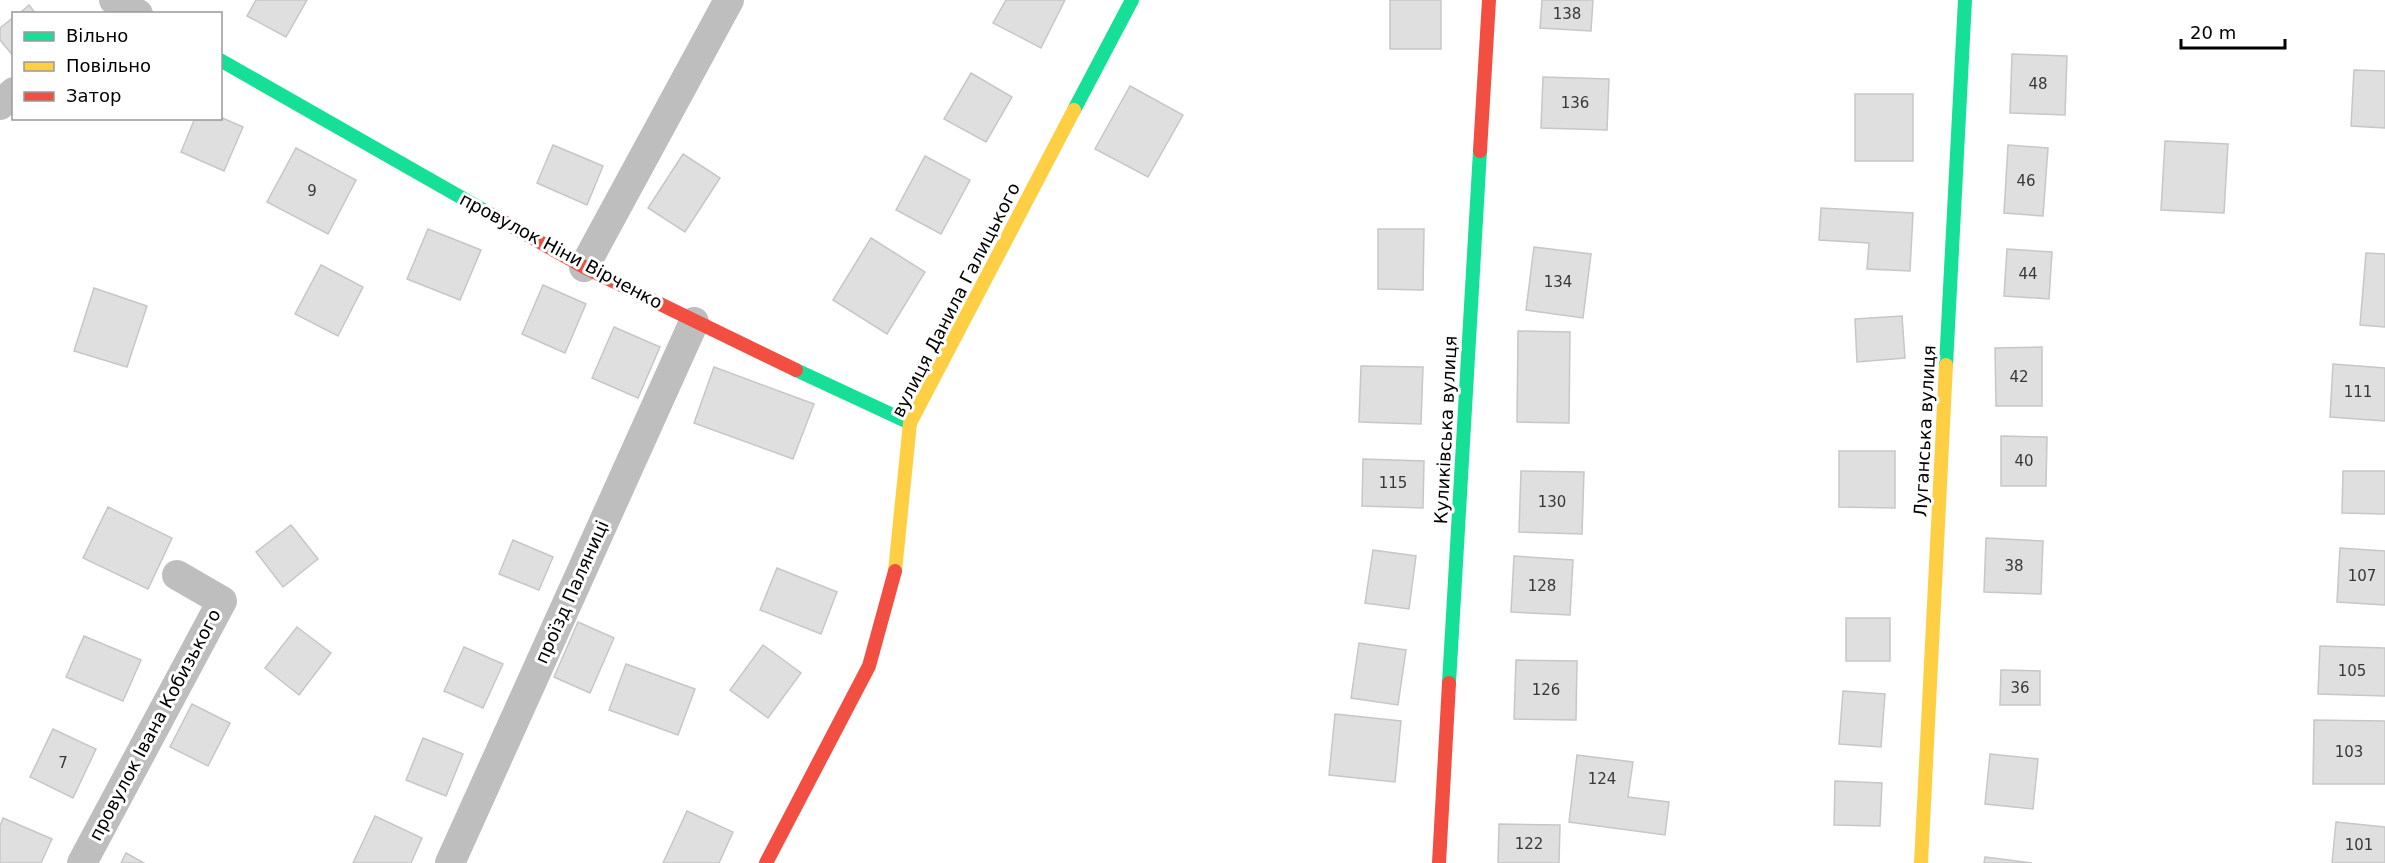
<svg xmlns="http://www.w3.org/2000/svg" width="2385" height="863" font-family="'DejaVu Sans',sans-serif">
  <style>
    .building { fill: #dfdfdf; stroke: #c7c7c7; stroke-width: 1.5 }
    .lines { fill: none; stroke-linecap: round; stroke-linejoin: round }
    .street { stroke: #bebebe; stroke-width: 30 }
    .fast { stroke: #16e098; stroke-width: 14 }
    .slow { stroke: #ffcf43; stroke-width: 14 }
    .jam { stroke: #f24e42; stroke-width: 14 }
    .labels { text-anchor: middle; stroke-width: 6; stroke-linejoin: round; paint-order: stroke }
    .number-label { font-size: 15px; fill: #383838 }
    .street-label { font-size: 18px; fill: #000; stroke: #fff }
  </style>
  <rect width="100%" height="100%" fill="#fff"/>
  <g class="building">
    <path d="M256,0H307L286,37L247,16Z"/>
    <path d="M1006,0H1065L1041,48L993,23Z"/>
    <rect x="1390" y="0" width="51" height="49"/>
    <path d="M1542,0H1593L1591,31L1540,28Z"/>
    <path d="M29,5L36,14H19Z"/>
    <path d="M14,17V57L0,40V28Z"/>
    <path d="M2012,54L2067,56L2065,115L2010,113Z"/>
    <path d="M2354,70L2385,71V128L2351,126Z"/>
    <path d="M971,73L1012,97L986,142L944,119Z"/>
    <path d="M1543,77L1609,79L1607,130L1541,128Z"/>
    <path d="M1130,86L1183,115L1148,177L1095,149Z"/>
    <rect x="1855" y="94" width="58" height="67"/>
    <path d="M220,117L243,127L224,171L181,152L195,118Z"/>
    <path d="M2165,141L2228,144L2224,213L2161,210Z"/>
    <path d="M553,145L603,166L587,205L537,183Z"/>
    <path d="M2008,145L2048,148L2043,216L2004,213Z"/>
    <path d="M296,148L356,180L328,234L267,202Z"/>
    <path d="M683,154L720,178L685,232L648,208Z"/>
    <path d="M925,156L970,180L941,234L896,210Z"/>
    <path d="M1821,208L1913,213L1910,271L1867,269L1869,243L1819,240Z"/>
    <path d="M428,229L481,250L460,300L407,279Z"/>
    <path d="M1378,229H1424L1423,290L1378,289Z"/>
    <path d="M871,238L925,272L887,334L833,300Z"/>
    <path d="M1534,247L1591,254L1583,318L1526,310Z"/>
    <path d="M2007,249L2052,252L2049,299L2004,296Z"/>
    <path d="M2366,253L2385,254V327L2360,325Z"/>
    <path d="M321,265L363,287L338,336L295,314Z"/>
    <path d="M543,285L586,304L565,353L522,334Z"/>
    <path d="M94,288L147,306L127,367L74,351Z"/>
    <path d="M1902,316L1905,358L1857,362L1855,319Z"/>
    <path d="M614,327L660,347L638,398L592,378Z"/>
    <path d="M1518,331L1570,332L1569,423L1517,422Z"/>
    <path d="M2042,347V406H1996L1995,348Z"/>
    <path d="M2333,364L2385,368V421L2330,417Z"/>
    <path d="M1361,366L1423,367L1421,424L1359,422Z"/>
    <path d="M714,367L814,404L793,459L694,423Z"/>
    <path d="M2001,436L2047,437L2046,486H2001Z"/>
    <path d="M1839,451H1895V508L1839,507Z"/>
    <path d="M1363,459L1424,461L1423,508L1362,506Z"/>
    <path d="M1521,471L1584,472L1582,534L1519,532Z"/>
    <path d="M2343,471H2385V514L2342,513Z"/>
    <path d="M108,507L172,538L148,589L83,558Z"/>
    <path d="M291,525L318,559L283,587L256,552Z"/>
    <path d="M1986,538L2043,541L2041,594L1984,592Z"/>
    <path d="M513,540L553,557L539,590L499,574Z"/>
    <path d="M2340,548L2385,551V605L2337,602Z"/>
    <path d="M1373,550L1416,556L1409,609L1365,603Z"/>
    <path d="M1514,556L1573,560L1570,615L1511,612Z"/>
    <path d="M777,568L837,592L821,634L760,610Z"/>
    <rect x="1846" y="618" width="44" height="43"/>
    <path d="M578,622L614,638L590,693L554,677Z"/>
    <path d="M297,627L331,653L299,695L265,668Z"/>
    <path d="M84,636L141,660L123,701L66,677Z"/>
    <path d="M1359,643L1406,650L1398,705L1351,698Z"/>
    <path d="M763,645L801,673L768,718L730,690Z"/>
    <path d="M2320,646L2385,648V696L2318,694Z"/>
    <path d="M464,647L503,664L483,708L444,691Z"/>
    <path d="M1516,660L1577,661L1576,720L1514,719Z"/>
    <path d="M626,664L695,689L678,735L609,710Z"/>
    <path d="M2001,670L2040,671V705H2000Z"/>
    <path d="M1843,691L1885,694L1881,747L1839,744Z"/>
    <path d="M192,704L230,723L208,766L170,747Z"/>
    <path d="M1335,714L1401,721L1395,782L1329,775Z"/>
    <path d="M2314,720L2385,721V784H2313Z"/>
    <path d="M53,729L96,749L73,798L30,777Z"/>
    <path d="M423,738L463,754L446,796L406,780Z"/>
    <path d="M1990,754L2038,759L2033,809L1985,804Z"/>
    <path d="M1577,755L1633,762L1628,797L1669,802L1665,835L1569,822Z"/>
    <path d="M1835,781L1882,783L1880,826L1834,825Z"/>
    <path d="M687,811L733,832L719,863H663Z"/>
    <path d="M375,816L422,838L411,863H353Z"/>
    <path d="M3,818L52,839L41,863H0V826Z"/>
    <path d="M2336,822L2385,827V863H2332Z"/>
    <path d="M1499,824L1560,825L1559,863H1498Z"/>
    <path d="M126,853L144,863H121Z"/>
    <path d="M1985,857L2032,863H1984Z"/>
  </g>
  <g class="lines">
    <g class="street">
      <path d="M114,0L138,14"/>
      <path d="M0,105L14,92"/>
      <path d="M584,267L729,0"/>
      <path d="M82,863L222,601L177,575"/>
      <path d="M450,863L694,322"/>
    </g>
    <g class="fast">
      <path d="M220,60L499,219"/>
      <path d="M1074,110L1132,0"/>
      <path d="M1946,365L1965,0"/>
      <path d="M796,370L910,423"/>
      <path d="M1449,683L1480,151"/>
    </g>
    <g class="slow">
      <path d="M895,571L910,423L1074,110"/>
      <path d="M1921,863L1946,365"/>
    </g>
    <g class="jam">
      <path d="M1480,151L1489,0"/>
      <path d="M499,219L584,267L796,370"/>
      <path d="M766,863L869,666L895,571"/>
      <path d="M1439,863L1449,683"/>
    </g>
  </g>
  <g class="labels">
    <g class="number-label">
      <text x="1567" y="19">138</text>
      <text x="2038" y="89">48</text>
      <text x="1575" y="108">136</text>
      <text x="2026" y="186">46</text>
      <text x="312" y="196">9</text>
      <text x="2028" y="279">44</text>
      <text x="1558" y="287">134</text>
      <text x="2019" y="382">42</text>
      <text x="2358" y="397">111</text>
      <text x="2024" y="466">40</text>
      <text x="1393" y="488">115</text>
      <text x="1552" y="507">130</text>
      <text x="2014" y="571">38</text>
      <text x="2362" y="581">107</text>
      <text x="1542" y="591">128</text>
      <text x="2352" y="676">105</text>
      <text x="2020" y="693">36</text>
      <text x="1546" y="695">126</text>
      <text x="2349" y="757">103</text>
      <text x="63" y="768">7</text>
      <text x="1602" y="784">124</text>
      <text x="1529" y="849">122</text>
      <text x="2359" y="850">101</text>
    </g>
    <g class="street-label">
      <text transform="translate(561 251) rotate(28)" y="6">провулок Ніни Вірченко</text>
      <text transform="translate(956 300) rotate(-63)" y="6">вулиця Данила Галицького</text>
      <text transform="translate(1446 430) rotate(-87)" y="6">Куликівська вулиця</text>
      <text transform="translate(1925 431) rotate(-87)" y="6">Луганська вулиця</text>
      <text transform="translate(572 592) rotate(-66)" y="6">проїзд Паляниці</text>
      <text transform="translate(155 725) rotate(-62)" y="6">провулок Івана Кобизького</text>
    </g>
  </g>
  <rect x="12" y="12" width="210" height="108" fill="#ffffff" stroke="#999999" stroke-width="1.5"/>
  <rect x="24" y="32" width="30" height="9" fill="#16e098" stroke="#999999" stroke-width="1.5"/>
  <text x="66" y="42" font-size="18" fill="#000000">Вільно</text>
  <rect x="24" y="62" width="30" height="9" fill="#ffcf43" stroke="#999999" stroke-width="1.5"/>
  <text x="66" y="72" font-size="18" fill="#000000">Повільно</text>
  <rect x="24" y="92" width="30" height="9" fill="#f24e42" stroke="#999999" stroke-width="1.5"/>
  <text x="66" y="102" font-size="18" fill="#000000">Затор</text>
  <path d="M2181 39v9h104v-9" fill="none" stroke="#000000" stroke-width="3"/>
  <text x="2190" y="39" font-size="18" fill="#000000" stroke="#ffffff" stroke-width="4.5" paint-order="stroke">20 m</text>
</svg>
